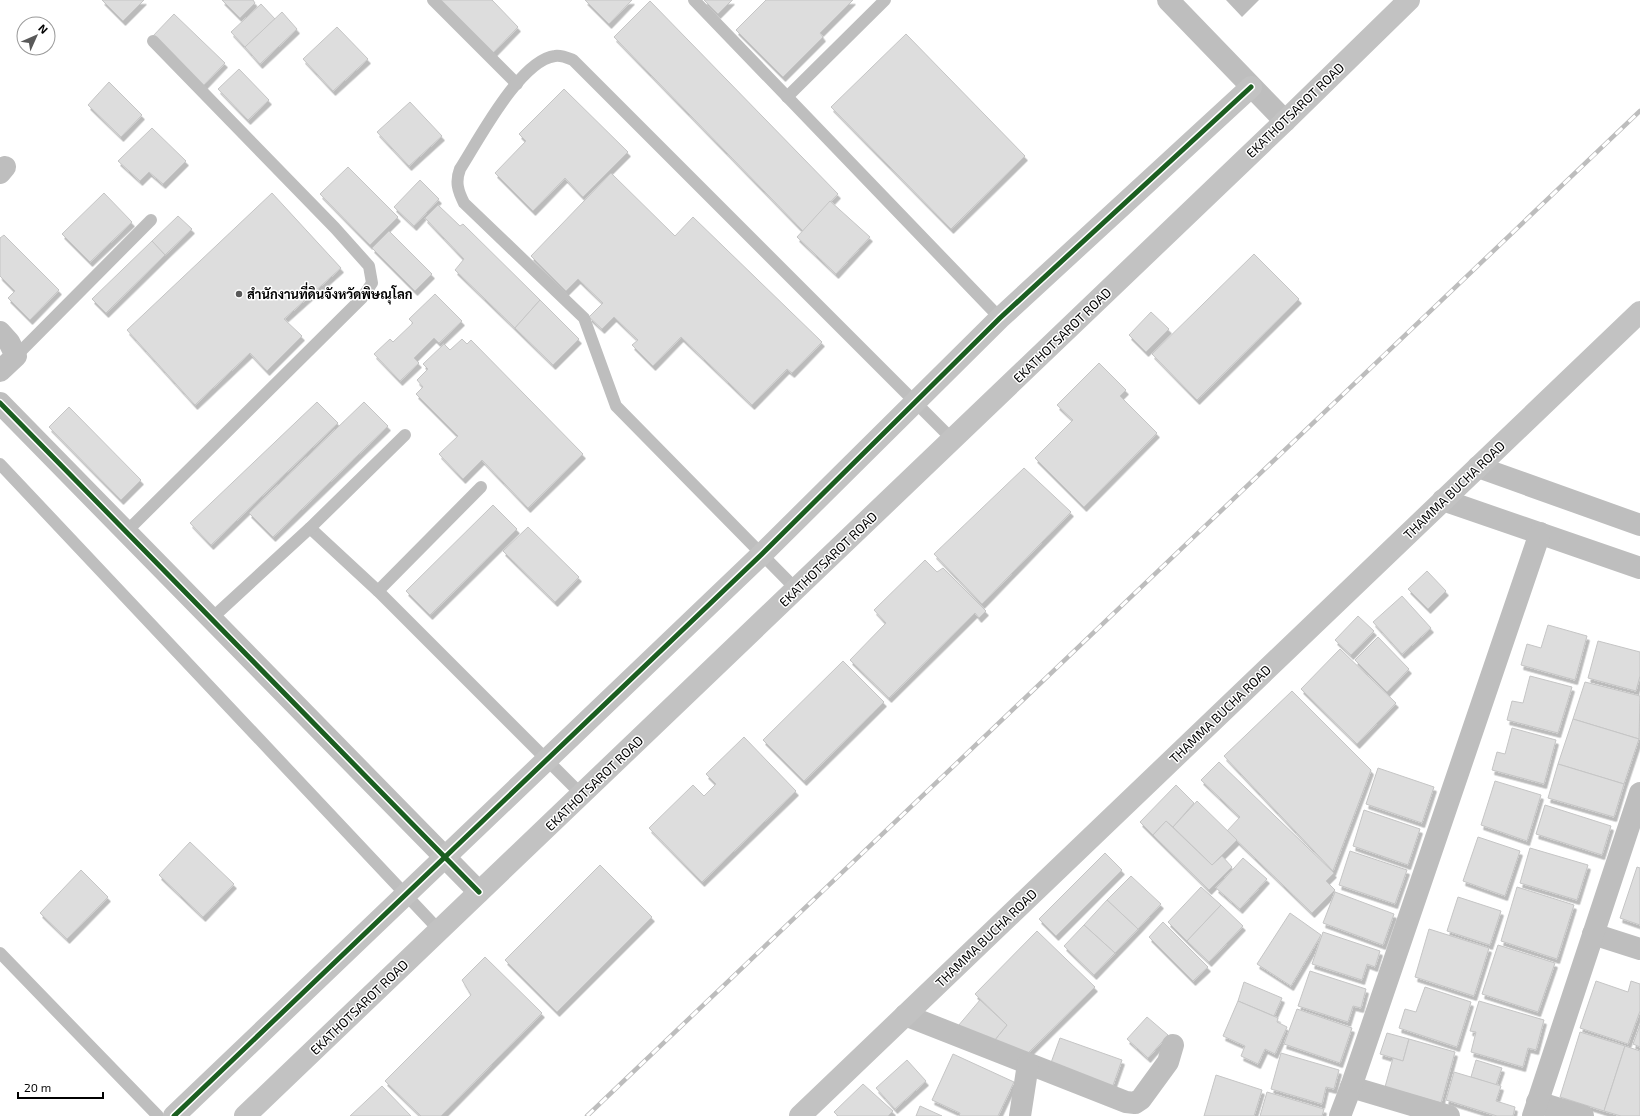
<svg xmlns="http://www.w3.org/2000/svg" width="1640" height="1116" font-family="'Exo 2',Sarabun,sans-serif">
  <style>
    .water { fill: #bcbcbc }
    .building { fill: #ddd; stroke: #c5c5c5; filter: url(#shadow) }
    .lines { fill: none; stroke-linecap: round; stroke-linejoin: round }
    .lane { stroke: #bebebe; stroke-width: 12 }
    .street { stroke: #bebebe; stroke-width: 22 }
    .secondary { stroke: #c2c2c2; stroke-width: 22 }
    .rail-casing { stroke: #bdbdbd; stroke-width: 4.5 }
    .rail { stroke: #fff; stroke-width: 3; stroke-dasharray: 9; stroke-linecap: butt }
    .cycleway-casing { stroke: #fff; stroke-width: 8 }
    .cycleway { stroke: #1b5e20; stroke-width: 5 }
    .poi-dot { fill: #595959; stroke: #fff; stroke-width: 1.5 }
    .labels { text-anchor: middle; stroke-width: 3; stroke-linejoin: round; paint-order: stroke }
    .street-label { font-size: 13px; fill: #000; stroke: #fff }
    .poi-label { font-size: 13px; font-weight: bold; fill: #000; stroke: #fff; text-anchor: start }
  </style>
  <defs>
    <filter id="shadow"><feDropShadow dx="2.5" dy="4.5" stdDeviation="0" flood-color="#0004"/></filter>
  </defs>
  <rect width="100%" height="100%" fill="#fff"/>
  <path class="water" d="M1226,0H1259L1242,17Z"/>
  <g class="building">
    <path d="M102,0H144L123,21Z"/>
    <path d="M222,0H253L255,3L240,18Z"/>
    <path d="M435,0H492L518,27L491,55Z"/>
    <path d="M585,0H632L609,24Z"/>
    <path d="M704,0H732L718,14Z"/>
    <path d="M766,0H853L820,33L823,37L783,77L736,30Z"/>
    <path d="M650,1L838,194L803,231L614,37Z"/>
    <path d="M261,4L275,19L245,47L231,32Z"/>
    <path d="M282,12L297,29L260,64L245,47Z"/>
    <path d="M174,14L225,63L203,86L152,37Z"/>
    <path d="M337,27L368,59L333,91L303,59Z"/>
    <path d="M906,34L1025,156L951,229L831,107Z"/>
    <path d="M239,69L269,100L248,120L218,89Z"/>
    <path d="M109,82L142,115L121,137L88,105Z"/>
    <path d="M564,89L628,152L583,197L565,178L533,211L495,173L526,141L519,134Z"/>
    <path d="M410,102L442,136L409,166L377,132Z"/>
    <path d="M152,128L186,161L163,184L149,172L140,181L118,161Z"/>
    <path d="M348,167L398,217L370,245L320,194Z"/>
    <path d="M611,173L675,236L693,217L822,342L792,373L787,369L752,405L681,337L653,366L632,345L638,340L614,317L602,329L589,317L603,303L578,279L566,291L531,256Z"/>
    <path d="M420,180L439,199L414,226L394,207Z"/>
    <path d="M104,193L132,222L90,262L62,234Z"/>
    <path d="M272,193L341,268L284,319L302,336L267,371L250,353L195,405L127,330Z"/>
    <path d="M830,201L870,237L836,274L797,237Z"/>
    <path d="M438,205L460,226L463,224L540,300L515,328L455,270L464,259L425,218Z"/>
    <path d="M178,216L192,229L165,255L152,241Z"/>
    <path d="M389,231L432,274L415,291L372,248Z"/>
    <path d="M4,235L59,290L30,320L8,298L15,291L0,276V238Z"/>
    <path d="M152,241L165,255L106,313L92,299Z"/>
    <path d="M1254,254L1299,299L1197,400L1152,354Z"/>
    <path d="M435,294L462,321L439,343L434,338L414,358L419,363L400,381L374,354L390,339L393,342L413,323L409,319Z"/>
    <path d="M540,300L579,339L553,365L515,328Z"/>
    <path d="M1151,312L1169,329L1146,352L1129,335Z"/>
    <path d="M462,339L467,344L471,340L583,454L528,508L482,460L463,479L439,454L458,436L416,394L423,387L417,380L428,369L423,364L444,344L450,350Z"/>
    <path d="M1099,363L1126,390L1120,396L1157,433L1084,507L1035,458L1073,420L1057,405Z"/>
    <path d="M317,402L338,423L211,545L190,523Z"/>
    <path d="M364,402L388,426L273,537L249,513Z"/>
    <path d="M69,407L141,480L121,500L49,427Z"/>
    <path d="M1024,468L1071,512L982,604L934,554Z"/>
    <path d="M493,505L517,529L430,615L406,591Z"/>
    <path d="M528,527L579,577L555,602L503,551Z"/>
    <path d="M925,560L937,572L943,568L986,611L979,618L975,613L889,698L850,660L886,623L874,610Z"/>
    <path d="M1427,571L1446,591L1428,609L1408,589Z"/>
    <path d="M1402,596L1431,628L1402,654L1373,622Z"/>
    <path d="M1358,616L1374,631L1351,655L1335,640Z"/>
    <path d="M1548,625L1587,636L1575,680L1521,665L1527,644L1541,648Z"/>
    <path d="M1378,637L1409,669L1387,692L1355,660Z"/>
    <path d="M1598,641L1640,652V676L1636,691L1588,678Z"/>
    <path d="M1340,649L1396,703L1357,744L1301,689Z"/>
    <path d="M843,661L884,702L804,781L763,740Z"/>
    <path d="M1530,676L1572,687L1558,733L1507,720L1512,701L1523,703Z"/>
    <path d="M1585,682L1640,696L1639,739L1573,719Z"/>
    <path d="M1292,691L1371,770L1333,871L1224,756Z"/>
    <path d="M1573,719L1639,739L1624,784L1558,764Z"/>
    <path d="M1512,728L1556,740L1544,784L1492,770L1497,752L1505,754Z"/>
    <path d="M744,737L796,791L702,882L649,828L693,785L704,796L716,784L706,774Z"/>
    <path d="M1219,762L1334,873L1326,881L1335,890L1312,913L1227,831L1240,817L1201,780Z"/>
    <path d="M1558,764L1624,784L1614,817L1548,798Z"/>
    <path d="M1378,768L1434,787L1422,823L1366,804Z"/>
    <path d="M1495,781L1541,795L1527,841L1481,825Z"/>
    <path d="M1176,785L1194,803L1173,827L1166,821L1153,835L1140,822Z"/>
    <path d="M1197,801L1237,840L1212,865L1173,827Z"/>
    <path d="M1545,805L1611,826L1602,855L1536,834Z"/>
    <path d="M1364,810L1420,829L1408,865L1353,846Z"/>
    <path d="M1166,821L1212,865L1222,856L1232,867L1209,890L1153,835Z"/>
    <path d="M1478,837L1520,851L1505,896L1463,881Z"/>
    <path d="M190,842L234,884L203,917L159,875Z"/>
    <path d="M1530,848L1588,865L1577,900L1520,883Z"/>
    <path d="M1350,851L1407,870L1395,904L1339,885Z"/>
    <path d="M1105,853L1122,870L1056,936L1039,919Z"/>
    <path d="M1243,858L1267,879L1240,909L1216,888Z"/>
    <path d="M600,865L652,917L557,1012L505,960Z"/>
    <path d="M1637,867L1640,868V925L1620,918Z"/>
    <path d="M81,870L108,897L67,939L40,913Z"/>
    <path d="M1131,876L1161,904L1138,929L1107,900Z"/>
    <path d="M1201,887L1221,905L1187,941L1168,922Z"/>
    <path d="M1517,887L1574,905L1557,959L1501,941Z"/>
    <path d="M1335,892L1394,914L1383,945L1323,923Z"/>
    <path d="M1458,897L1501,911L1490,945L1447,931Z"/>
    <path d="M1107,900L1138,929L1115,953L1084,925Z"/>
    <path d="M1221,905L1243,926L1209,962L1187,941Z"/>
    <path d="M1290,913L1321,935L1291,986L1257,964Z"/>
    <path d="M1163,922L1208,967L1193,981L1149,937Z"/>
    <path d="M1084,925L1115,953L1094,975L1064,946Z"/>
    <path d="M1429,929L1489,948L1474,996L1415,977Z"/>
    <path d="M1037,931L1095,987L1021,1060L990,1046L1007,1025L975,994Z"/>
    <path d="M1323,932L1380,951L1375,967L1367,964L1362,980L1312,964Z"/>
    <path d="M1498,945L1555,963L1538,1012L1482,994Z"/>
    <path d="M485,957L542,1013L441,1116H421L385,1081L471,995L462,980Z"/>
    <path d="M1310,971L1366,989L1361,1008L1353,1006L1348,1022L1298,1006Z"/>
    <path d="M1596,981L1628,992L1631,981L1640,984V1011L1628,1044L1580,1028Z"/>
    <path d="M1244,982L1282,998L1274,1016L1238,1001Z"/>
    <path d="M1425,987L1471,1002L1457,1047L1399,1028L1405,1009L1416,1012Z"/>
    <path d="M980,1000L1007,1025L990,1046L958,1026Z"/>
    <path d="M1238,1001L1278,1018L1277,1022L1287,1027L1275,1054L1265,1049L1258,1064L1241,1056L1245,1046L1223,1036Z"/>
    <path d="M1479,1001L1544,1020L1536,1050L1528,1048L1523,1067L1471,1052L1476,1032L1470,1031Z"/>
    <path d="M1297,1009L1352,1028L1340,1063L1284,1044Z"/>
    <path d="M1147,1017L1168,1035L1148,1058L1127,1039Z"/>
    <path d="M1640,1025V1047L1633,1044Z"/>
    <path d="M1580,1032L1625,1046L1604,1111L1560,1097Z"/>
    <path d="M1387,1033L1409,1039L1403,1061L1380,1054Z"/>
    <path d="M1060,1038L1122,1060L1110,1094L1048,1071Z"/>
    <path d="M1409,1039L1455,1052L1441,1103L1385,1087L1393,1058L1403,1061Z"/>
    <path d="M1625,1046L1640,1051V1116H1621L1604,1111Z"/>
    <path d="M1281,1053L1339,1070L1334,1089L1326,1087L1322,1104L1271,1089Z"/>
    <path d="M953,1054L1014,1082L998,1116H959L960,1113L932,1100Z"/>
    <path d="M907,1060L926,1081L895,1109L876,1088Z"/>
    <path d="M1476,1060L1502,1068L1496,1085L1471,1077Z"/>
    <path d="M1454,1072L1501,1086L1496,1101L1515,1107L1513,1116H1497L1446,1100Z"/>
    <path d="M1216,1075L1262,1090L1254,1116H1204Z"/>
    <path d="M863,1084L893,1111L888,1116H838L834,1112Z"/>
    <path d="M382,1086L411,1116H350Z"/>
    <path d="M1267,1092L1324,1109L1322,1116H1260Z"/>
    <path d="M920,1106L942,1116H916Z"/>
  </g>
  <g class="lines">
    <g class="lane">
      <path d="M433,0L517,84"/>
      <path d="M694,0L1000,318"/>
      <path d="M787,97L885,0"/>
      <path d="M16,356L151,220"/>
      <path d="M0,464L439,930"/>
      <path d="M310,528L378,591L581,794"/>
      <path d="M126,532L362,298L372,283L369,266L335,228L153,41"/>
      <path d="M796,589L616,406L584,318L464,203C458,191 455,182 460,169C478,141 520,60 555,56C561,55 568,58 573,60L952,439"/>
      <path d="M378,591L481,487"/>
      <path d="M211,619L310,528L405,435"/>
      <path d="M0,953L158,1116"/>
    </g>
    <g class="street">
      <path d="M1168,0L1285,121"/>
      <path d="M0,173L5,167"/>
      <path d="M0,332L9,342L16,356L0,371"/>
      <path d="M0,403L479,892"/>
      <path d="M1478,467L1640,525"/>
      <path d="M1443,500L1640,568"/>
      <path d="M1593,934L1640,949"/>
      <path d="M905,1015L1126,1102L1135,1103L1141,1099L1168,1062L1173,1045"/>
      <path d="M1351,1087L1449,1116"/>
      <path d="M1537,1102L1583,1116"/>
      <path d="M1020,1116L1028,1064"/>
      <path d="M1340,1116L1351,1087L1540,533"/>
      <path d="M1533,1116L1640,793"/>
    </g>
    <g class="secondary">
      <path d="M174,1116L762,554L1000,318L1251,87"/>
      <path d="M245,1116L1285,121L1409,0"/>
      <path d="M800,1116L1640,312"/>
    </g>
    <g class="rail-casing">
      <path id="rail" d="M587,1116L1640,111"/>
    </g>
    <use href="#rail" class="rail"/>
    <g class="cycleway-casing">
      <g id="cycleway">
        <path d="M0,403L479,892"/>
        <path d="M174,1116L762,554L1000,318L1251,87"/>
      </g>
    </g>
    <use href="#cycleway" class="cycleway"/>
  </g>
  <circle class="poi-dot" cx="239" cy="294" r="4"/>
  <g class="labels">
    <g class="street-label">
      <text transform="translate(1295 110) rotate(-44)" y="5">EKATHOTSAROT ROAD</text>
      <text transform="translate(1062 335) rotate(-44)" y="5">EKATHOTSAROT ROAD</text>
      <text transform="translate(1454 490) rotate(-44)" y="5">THAMMA BUCHA ROAD</text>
      <text transform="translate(828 559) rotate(-44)" y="5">EKATHOTSAROT ROAD</text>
      <text transform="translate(1220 714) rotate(-44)" y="5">THAMMA BUCHA ROAD</text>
      <text transform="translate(594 783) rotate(-44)" y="5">EKATHOTSAROT ROAD</text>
      <text transform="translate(986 938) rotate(-44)" y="5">THAMMA BUCHA ROAD</text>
      <text transform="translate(359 1007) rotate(-44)" y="5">EKATHOTSAROT ROAD</text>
    </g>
    <g class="poi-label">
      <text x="247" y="299">สำนักงานที่ดินจังหวัดพิษณุโลก</text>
    </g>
  </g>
  <g transform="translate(36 36) rotate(45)"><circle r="19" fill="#ffffff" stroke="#999999"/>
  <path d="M0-3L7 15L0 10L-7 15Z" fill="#595959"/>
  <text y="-6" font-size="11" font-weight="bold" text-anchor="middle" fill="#000000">N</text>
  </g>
  <path d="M18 1092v6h85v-6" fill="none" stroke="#000000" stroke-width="2"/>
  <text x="24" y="1092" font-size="12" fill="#000000" stroke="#ffffff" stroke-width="3" paint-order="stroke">20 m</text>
</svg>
